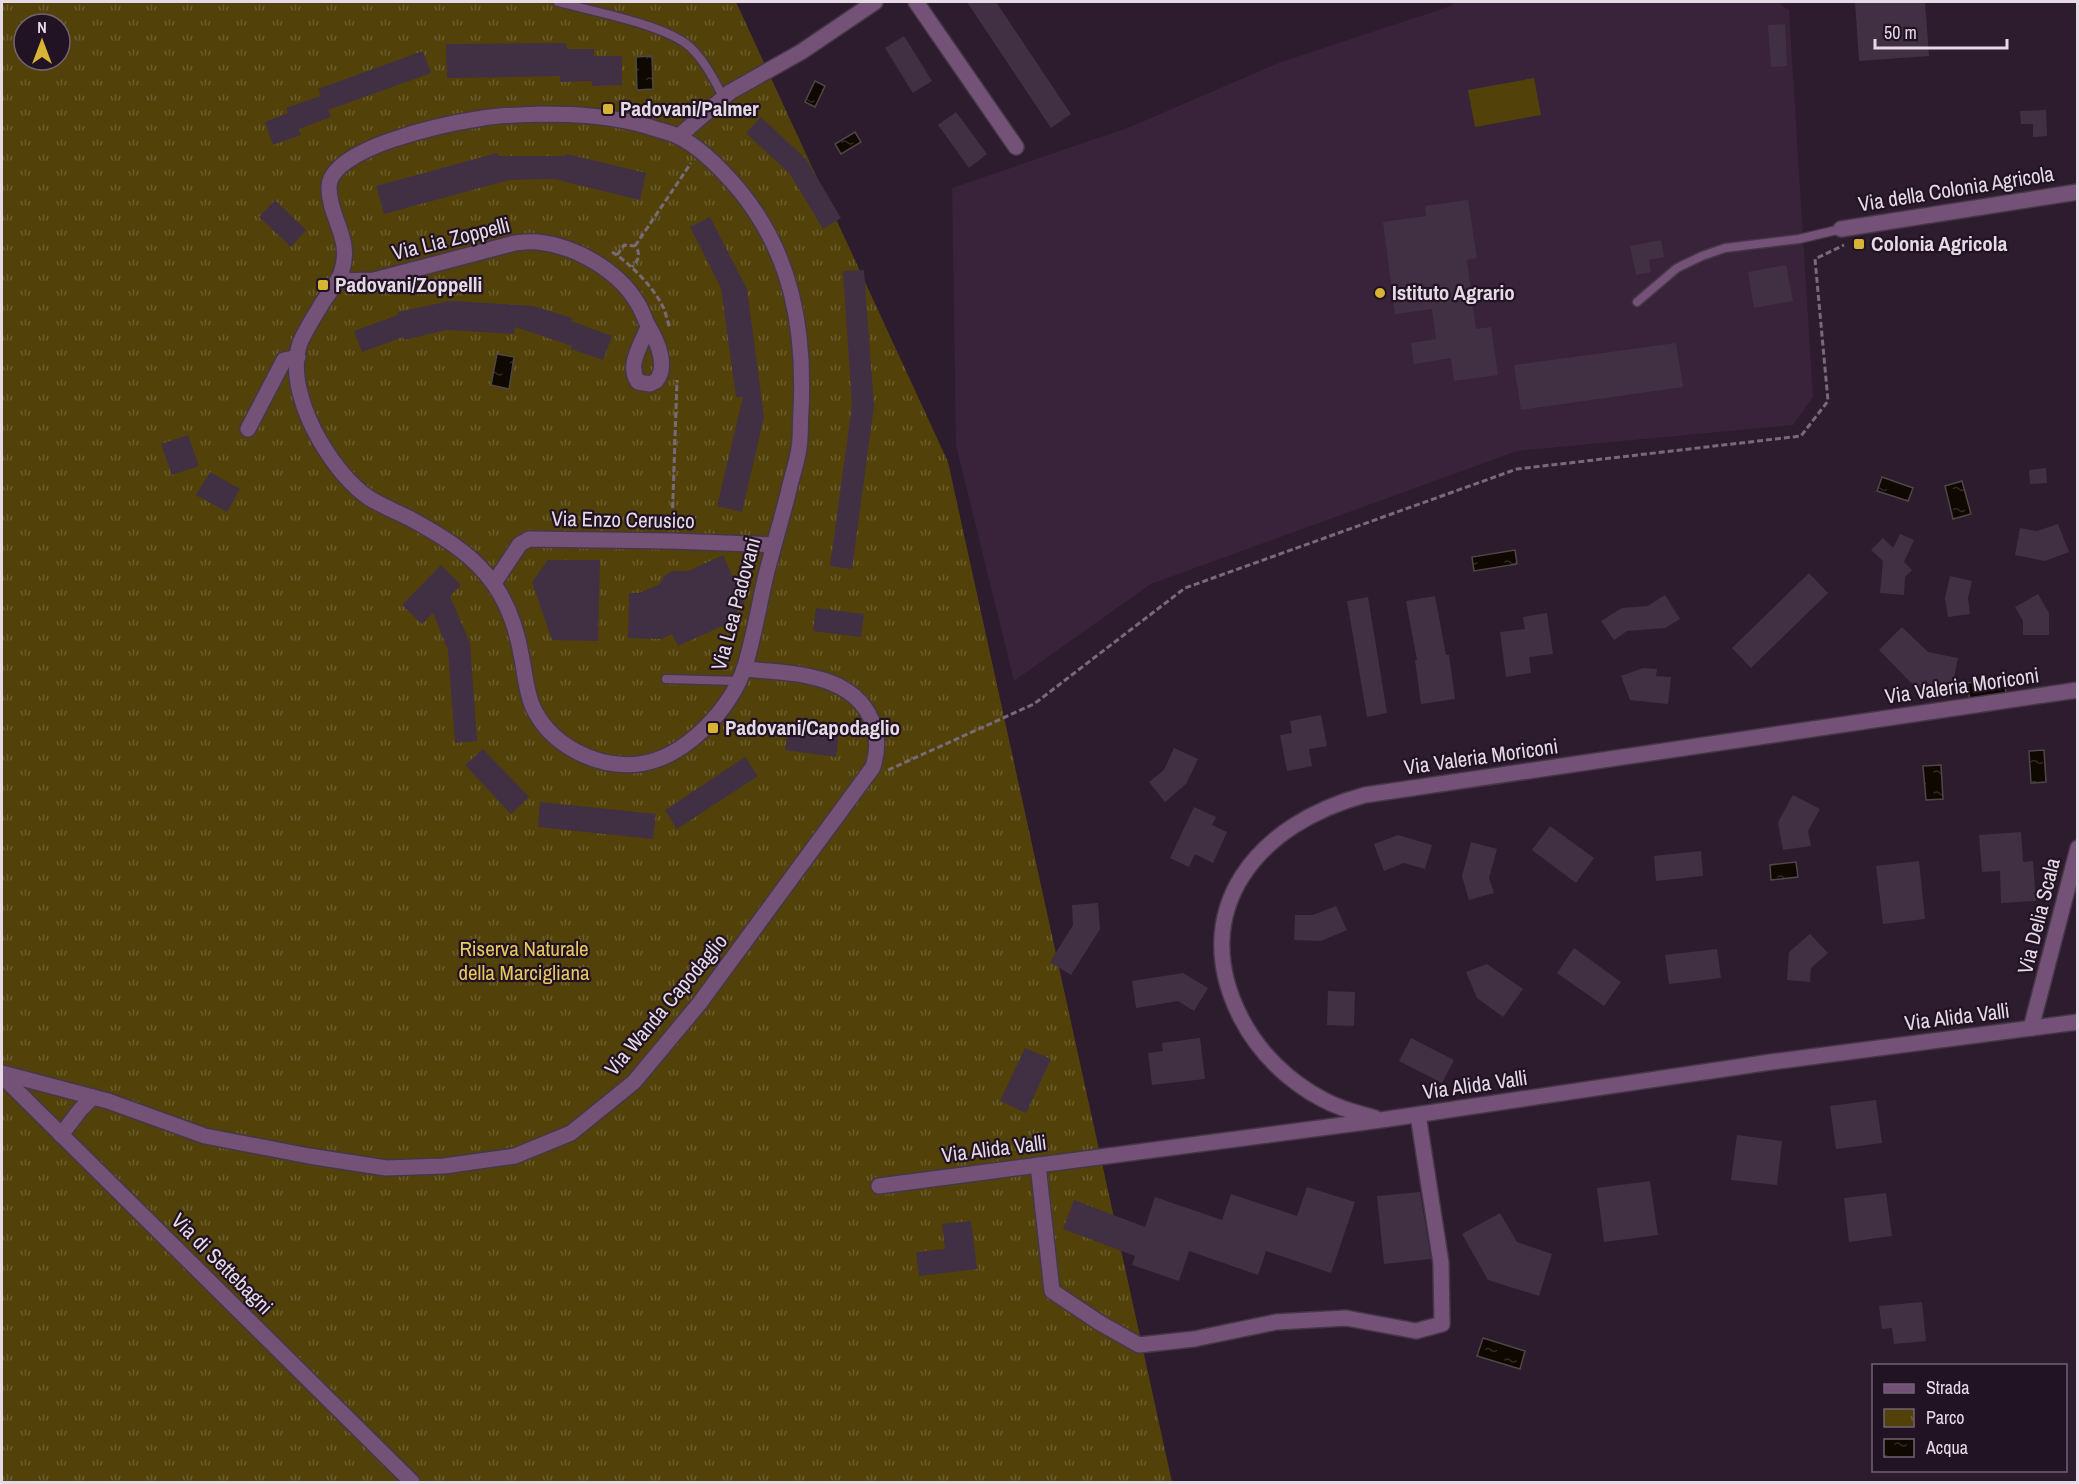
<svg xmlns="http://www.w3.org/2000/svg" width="2079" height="1484" font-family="'Archivo Narrow',sans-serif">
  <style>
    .built { fill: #38233a }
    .park { fill: url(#park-tufts); fill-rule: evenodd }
    .pitch { fill: #52420a }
    .water { fill: url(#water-ripples); stroke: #4f4745; stroke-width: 1.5 }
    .building { fill: #413043 }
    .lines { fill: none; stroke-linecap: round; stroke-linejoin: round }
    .service-casing { stroke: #463748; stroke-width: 11 }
    .minor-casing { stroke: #463748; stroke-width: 18 }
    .path { stroke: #786a79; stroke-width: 3; stroke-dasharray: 6 3; stroke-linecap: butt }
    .service { stroke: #745277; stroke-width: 8 }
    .minor { stroke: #745277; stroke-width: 15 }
    .poi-dot { fill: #d8b434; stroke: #221324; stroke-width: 2 }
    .labels { text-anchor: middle; stroke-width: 4.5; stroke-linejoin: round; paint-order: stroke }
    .poi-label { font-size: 21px; font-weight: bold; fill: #e5dae5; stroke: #221324; text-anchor: start }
    .street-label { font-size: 21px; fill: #e5dae5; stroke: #221324 }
    .park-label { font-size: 21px; fill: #e7c75e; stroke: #221324 }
  </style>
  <defs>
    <pattern id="park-tufts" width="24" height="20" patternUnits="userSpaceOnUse" patternTransform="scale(1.5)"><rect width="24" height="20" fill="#52420a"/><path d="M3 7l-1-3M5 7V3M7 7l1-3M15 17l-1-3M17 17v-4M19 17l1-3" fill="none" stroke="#6b5d2e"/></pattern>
    <pattern id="water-ripples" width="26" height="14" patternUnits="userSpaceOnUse" patternTransform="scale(1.5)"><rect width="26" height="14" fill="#0f0800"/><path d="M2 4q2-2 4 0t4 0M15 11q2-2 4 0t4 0" fill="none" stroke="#322b25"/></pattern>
  </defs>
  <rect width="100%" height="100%" fill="#2c1c2e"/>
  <path class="built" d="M1454,2H1777L1789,10L1813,397L1793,425L1517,451L1151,584L1014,681L956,445L952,188L1130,127L1281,62L1451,6Z"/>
  <path class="park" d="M2,2H736L948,462L1172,1482H2ZM24,24H60V60H24Z"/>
  <path class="pitch" d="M1534,78L1541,115L1475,127L1468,90Z"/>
  <g class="water">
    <path d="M652,56L653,89L637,90L636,57Z"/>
    <path d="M815,81L825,86L815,107L805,102Z"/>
    <path d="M855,132L861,142L841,154L835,144Z"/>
    <path d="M497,354L514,357L509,389L491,385Z"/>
    <path d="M1882,477L1913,488L1908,501L1877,491Z"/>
    <path d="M1962,481L1971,514L1953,519L1945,486Z"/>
    <path d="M1515,550L1517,564L1474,571L1472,557Z"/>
    <path d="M2004,677L2006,694L1970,700L1967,683Z"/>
    <path d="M2044,750L2046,782L2031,783L2029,751Z"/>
    <path d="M1941,765L1943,799L1926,800L1923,766Z"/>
    <path d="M1796,862L1798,877L1771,880L1770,865Z"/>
    <path d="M1483,1338L1525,1351L1520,1369L1477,1356Z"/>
  </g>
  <g class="building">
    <path d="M967,2H996L1071,114L1051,128Z"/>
    <path d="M1855,2H1925L1929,56L1859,61Z"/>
    <path d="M1785,24L1787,66L1771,67L1768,25Z"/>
    <path d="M904,36L932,81L913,93L885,48Z"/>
    <path d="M566,43L567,49H594V56H622V85L592,86V81L560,82V76L447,78L446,44Z"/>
    <path d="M423,51L431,73L328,110L331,117L299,129L301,135L273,145L265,122L288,113L286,108L321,96L318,89Z"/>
    <path d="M2046,110L2047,136L2033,137V124H2021L2020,111Z"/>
    <path d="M956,112L987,154L969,168L938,125Z"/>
    <path d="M761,117L806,159L841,218L823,229L790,174L746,133Z"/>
    <path d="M497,153L499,156H566L567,154L646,173L640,200L554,179L509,180L384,214L376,186Z"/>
    <path d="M275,200L306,230L291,247L259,217Z"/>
    <path d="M1468,200L1477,258L1467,260L1476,329L1491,327L1498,375L1454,381L1451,358L1414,364L1411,343L1436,339L1432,309L1395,314L1383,222L1426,216L1425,206Z"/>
    <path d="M710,217L747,289L764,417L742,512L717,506L743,397H736L721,288L690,227Z"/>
    <path d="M1661,240L1664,257L1649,260L1651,272L1636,275L1630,246Z"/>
    <path d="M1786,265L1793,301L1754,308L1748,272Z"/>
    <path d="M864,270L874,406L852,569L830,566L852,406L843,271Z"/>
    <path d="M450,301L533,306L572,318L571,321L612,336L603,360L571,349L572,346L515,327L514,334L447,330L404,340L403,337L362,352L354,331L398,315V312Z"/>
    <path d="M1676,343L1683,387L1521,410L1514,365Z"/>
    <path d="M188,435L199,466L172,475L161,444Z"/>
    <path d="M2046,468L2047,483L2030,484L2029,470Z"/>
    <path d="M210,472L240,489L227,512L196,495Z"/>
    <path d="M2058,524L2069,552L2045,561L2015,555L2020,528L2037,531Z"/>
    <path d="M1900,534L1914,540L1904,562L1912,570L1905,577L1904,595L1880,593L1883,561L1871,550L1883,538L1893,548Z"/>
    <path d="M723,555L745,604L736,608L740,618L678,646L672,634L661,639L628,638L629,593H639L660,584L664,576L672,571H688Z"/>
    <path d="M548,560H600L598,641L552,640L532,582Z"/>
    <path d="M441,565L461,585L450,596L470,643L477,741L455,743L448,650L433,613L422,624L402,605Z"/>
    <path d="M1809,573L1828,593L1751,668L1732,648Z"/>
    <path d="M1950,576L1972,581L1968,598L1970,614L1948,617L1945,598Z"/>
    <path d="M2038,594L2049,613V635H2023V621L2015,607Z"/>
    <path d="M1665,595L1680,619L1665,628L1627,631L1614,640L1601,621L1622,608L1648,606Z"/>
    <path d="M1435,596L1446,655H1449L1455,699L1421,704L1415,660H1417L1406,601Z"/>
    <path d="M1368,597L1387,713L1367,717L1347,601Z"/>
    <path d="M816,608L864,614L861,637L813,631Z"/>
    <path d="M1547,613L1553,654L1529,657L1531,673L1506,677L1500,632L1525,629L1523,617Z"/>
    <path d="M1902,627L1928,652L1958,658L1950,697L1919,691L1879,650Z"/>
    <path d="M1643,668L1657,669L1656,676L1671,677L1668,704L1630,700L1621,676Z"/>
    <path d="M1321,715L1327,746L1309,749L1312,766L1287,771L1280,735L1292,733L1290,721Z"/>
    <path d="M789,724L839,731L836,757L785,750Z"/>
    <path d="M1174,748L1198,759L1186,784L1165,802L1149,782L1164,770Z"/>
    <path d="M483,749L529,797L511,814L465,765Z"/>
    <path d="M745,757L758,776L677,829L665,810Z"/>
    <path d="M1793,795L1820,809L1808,831L1811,846L1783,850L1778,822Z"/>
    <path d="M540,802L656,814L653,839L538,827Z"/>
    <path d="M1194,807L1216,817L1212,825L1227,832L1213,863L1195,854L1189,867L1170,858Z"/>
    <path d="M1550,826L1594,858L1576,883L1532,850Z"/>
    <path d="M2021,832L2023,862L2033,861L2036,901L2001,903L2000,871L1982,872L1979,835Z"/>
    <path d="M1398,835L1432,845L1425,869L1404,863L1384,871L1374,844Z"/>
    <path d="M1471,842L1497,849L1489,878L1494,893L1469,900L1462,876Z"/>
    <path d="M1701,851L1703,876L1656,881L1654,856Z"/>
    <path d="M1919,861L1925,919L1883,924L1876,866Z"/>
    <path d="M1098,903L1100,929L1071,975L1050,962L1073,925L1072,905Z"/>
    <path d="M1336,906L1347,930L1321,941L1294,940L1295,915H1313Z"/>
    <path d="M1810,934L1828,953L1811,968L1810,982L1787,980L1789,952Z"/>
    <path d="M1574,948L1621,982L1604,1006L1557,973Z"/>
    <path d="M1717,949L1721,978L1669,984L1665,955Z"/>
    <path d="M1487,964L1523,989L1503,1017L1477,998L1466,972Z"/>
    <path d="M1183,973L1208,988L1194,1011L1178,1001L1136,1008L1132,981Z"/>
    <path d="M1328,991L1355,992L1354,1026L1327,1025Z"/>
    <path d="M1200,1038L1205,1079L1152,1085L1148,1053L1163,1051L1162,1043Z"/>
    <path d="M1411,1038L1454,1060L1442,1083L1399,1061Z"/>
    <path d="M1025,1048L1051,1059L1026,1113L1000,1101Z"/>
    <path d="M1876,1100L1882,1143L1836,1149L1830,1106Z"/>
    <path d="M1737,1135L1782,1141L1777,1185L1731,1180Z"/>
    <path d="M1650,1181L1658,1235L1604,1242L1597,1188Z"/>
    <path d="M1307,1187L1355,1202L1331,1273L1266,1251L1258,1275L1189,1251L1179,1281L1132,1265L1135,1256L1063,1229L1074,1200L1145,1227L1155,1197L1222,1220L1231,1194L1297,1216Z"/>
    <path d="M1420,1192L1431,1259L1384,1264L1377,1196Z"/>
    <path d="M1886,1193L1892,1236L1849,1242L1844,1198Z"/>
    <path d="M1500,1213L1517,1242L1552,1254L1539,1296L1488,1280L1462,1234Z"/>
    <path d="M971,1221L977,1269L919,1276L916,1252L945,1249L942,1224Z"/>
    <path d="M1922,1302L1926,1341L1894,1344L1892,1328L1882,1329L1879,1306Z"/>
  </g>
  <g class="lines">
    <g class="service-casing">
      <g id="service">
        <path d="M558,2C592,11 666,25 690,47C705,61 714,80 724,98"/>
        <path d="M1637,302L1677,268L1702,256L1725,248L1799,239L1841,229"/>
        <path d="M666,679L739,681"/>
      </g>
    </g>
    <g class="minor-casing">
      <g id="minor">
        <path d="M916,2L1016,147"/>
        <path d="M539,114C577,114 613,116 650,127C658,130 669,132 677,136C699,146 724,172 740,191C792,255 805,329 801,411C800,423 801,436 799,448C797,463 791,479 788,494C781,521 773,548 766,575C759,605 754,637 745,666C731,709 685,758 639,764C597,769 549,745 532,705C526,690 525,674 522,659C517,629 506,597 486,574C466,550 438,534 411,519C397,512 382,506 369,498C349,484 333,463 320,441C305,415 289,374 300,343C306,329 315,315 323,302C329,292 339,282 342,270C352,238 329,217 329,188C328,147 450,123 483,118C501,115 520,115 539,114Z"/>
        <path d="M679,136L730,92L801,52L875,2"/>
        <path d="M1841,229L2078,192"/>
        <path d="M337,281L374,280L515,243C522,242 530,241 538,242C576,246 619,271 638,304C643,312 645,321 650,329C658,343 668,367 656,381L650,384L638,382C626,365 642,344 648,327"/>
        <path d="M248,429L284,360L298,357"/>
        <path d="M494,583L520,544L529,539L672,541L774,545"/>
        <path d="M2031,1028L2078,848"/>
        <path d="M2,1073L108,1101L205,1136L309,1156L386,1168L444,1166L515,1156L571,1133L634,1082L699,1004L873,767C878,750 878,737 872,721C852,672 788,673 744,669"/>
        <path d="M2,1076L412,1482"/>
        <path d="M1375,1118C1358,1113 1340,1109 1324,1100C1289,1082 1259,1053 1241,1018C1185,909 1259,823 1365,795L2078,690"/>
        <path d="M61,1135L80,1110L93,1097"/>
        <path d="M1038,1165L1052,1291L1100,1323L1139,1345L1194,1339L1276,1322L1346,1318L1416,1331L1442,1324L1441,1263L1418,1115"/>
        <path d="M879,1186L1381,1120L1771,1062L2078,1022"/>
      </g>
    </g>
    <g class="path">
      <path d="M635,246L691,163"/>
      <path d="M612,252C630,263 653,287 662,305C666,312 667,321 670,329"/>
      <path d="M617,255L624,245L635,246C641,253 639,260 632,267"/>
      <path d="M672,526L677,380"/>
      <path d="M888,770L1034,704L1185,588L1517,469L1801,436L1828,401L1815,259L1844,245"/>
    </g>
    <use href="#service" class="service"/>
    <use href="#minor" class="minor"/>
  </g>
  <g class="poi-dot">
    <rect x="602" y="103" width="12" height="12" rx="3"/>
    <rect x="1853" y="238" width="12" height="12" rx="3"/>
    <rect x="317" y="279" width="12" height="12" rx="3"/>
    <circle cx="1380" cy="293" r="6"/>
    <rect x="707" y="722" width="12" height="12" rx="3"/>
  </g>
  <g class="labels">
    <g class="poi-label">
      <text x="620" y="116">Padovani/Palmer</text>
      <text x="1871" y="251">Colonia Agricola</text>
      <text x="335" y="292">Padovani/Zoppelli</text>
      <text x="1392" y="300">Istituto Agrario</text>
      <text x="725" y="735">Padovani/Capodaglio</text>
    </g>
    <g class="street-label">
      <text transform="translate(1956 189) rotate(-9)" y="7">Via della Colonia Agricola</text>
      <text transform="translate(451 239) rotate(-14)" y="7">Via Lia Zoppelli</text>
      <text transform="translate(623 520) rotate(1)" y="7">Via Enzo Cerusico</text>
      <text transform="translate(736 604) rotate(-75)" y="7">Via Lea Padovani</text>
      <text transform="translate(1962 686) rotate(-8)" y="7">Via Valeria Moriconi</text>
      <text transform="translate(1481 757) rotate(-8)" y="7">Via Valeria Moriconi</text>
      <text transform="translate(2039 916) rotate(-76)" y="7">Via Delia Scala</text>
      <text transform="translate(666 1005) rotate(-50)" y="7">Via Wanda Capodaglio</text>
      <text transform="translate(1957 1017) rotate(-7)" y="7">Via Alida Valli</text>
      <text transform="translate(1475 1085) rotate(-8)" y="7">Via Alida Valli</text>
      <text transform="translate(994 1149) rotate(-7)" y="7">Via Alida Valli</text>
      <text transform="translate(222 1264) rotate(45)" y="7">Via di Settebagni</text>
    </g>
    <g class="park-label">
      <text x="524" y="956">Riserva Naturale<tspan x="524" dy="24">della Marcigliana</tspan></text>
    </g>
  </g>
  <rect width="2079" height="1484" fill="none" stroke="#e5dae5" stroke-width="6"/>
  <rect x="1872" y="1364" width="195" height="108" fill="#221324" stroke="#706371" stroke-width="1.5"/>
  <rect x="1884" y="1384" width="30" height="9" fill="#745277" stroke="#706371" stroke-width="1.5"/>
  <text x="1926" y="1394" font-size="18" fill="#e5dae5">Strada</text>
  <rect x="1884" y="1409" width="30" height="18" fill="url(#park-tufts)" stroke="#706371" stroke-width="1.5"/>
  <text x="1926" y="1424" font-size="18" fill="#e5dae5">Parco</text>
  <rect x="1884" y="1439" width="30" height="18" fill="url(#water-ripples)" stroke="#706371" stroke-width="1.5"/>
  <text x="1926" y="1454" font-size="18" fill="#e5dae5">Acqua</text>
  <g transform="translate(42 42)"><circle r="28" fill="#221324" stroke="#706371" stroke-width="1.5"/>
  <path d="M0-4.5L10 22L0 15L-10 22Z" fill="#d8b434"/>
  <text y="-9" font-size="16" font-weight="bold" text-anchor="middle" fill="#e5dae5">N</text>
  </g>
  <path d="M1875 39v9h132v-9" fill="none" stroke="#e5dae5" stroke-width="3"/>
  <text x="1884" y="39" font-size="18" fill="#e5dae5" stroke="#221324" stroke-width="4.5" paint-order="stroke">50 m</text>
</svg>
